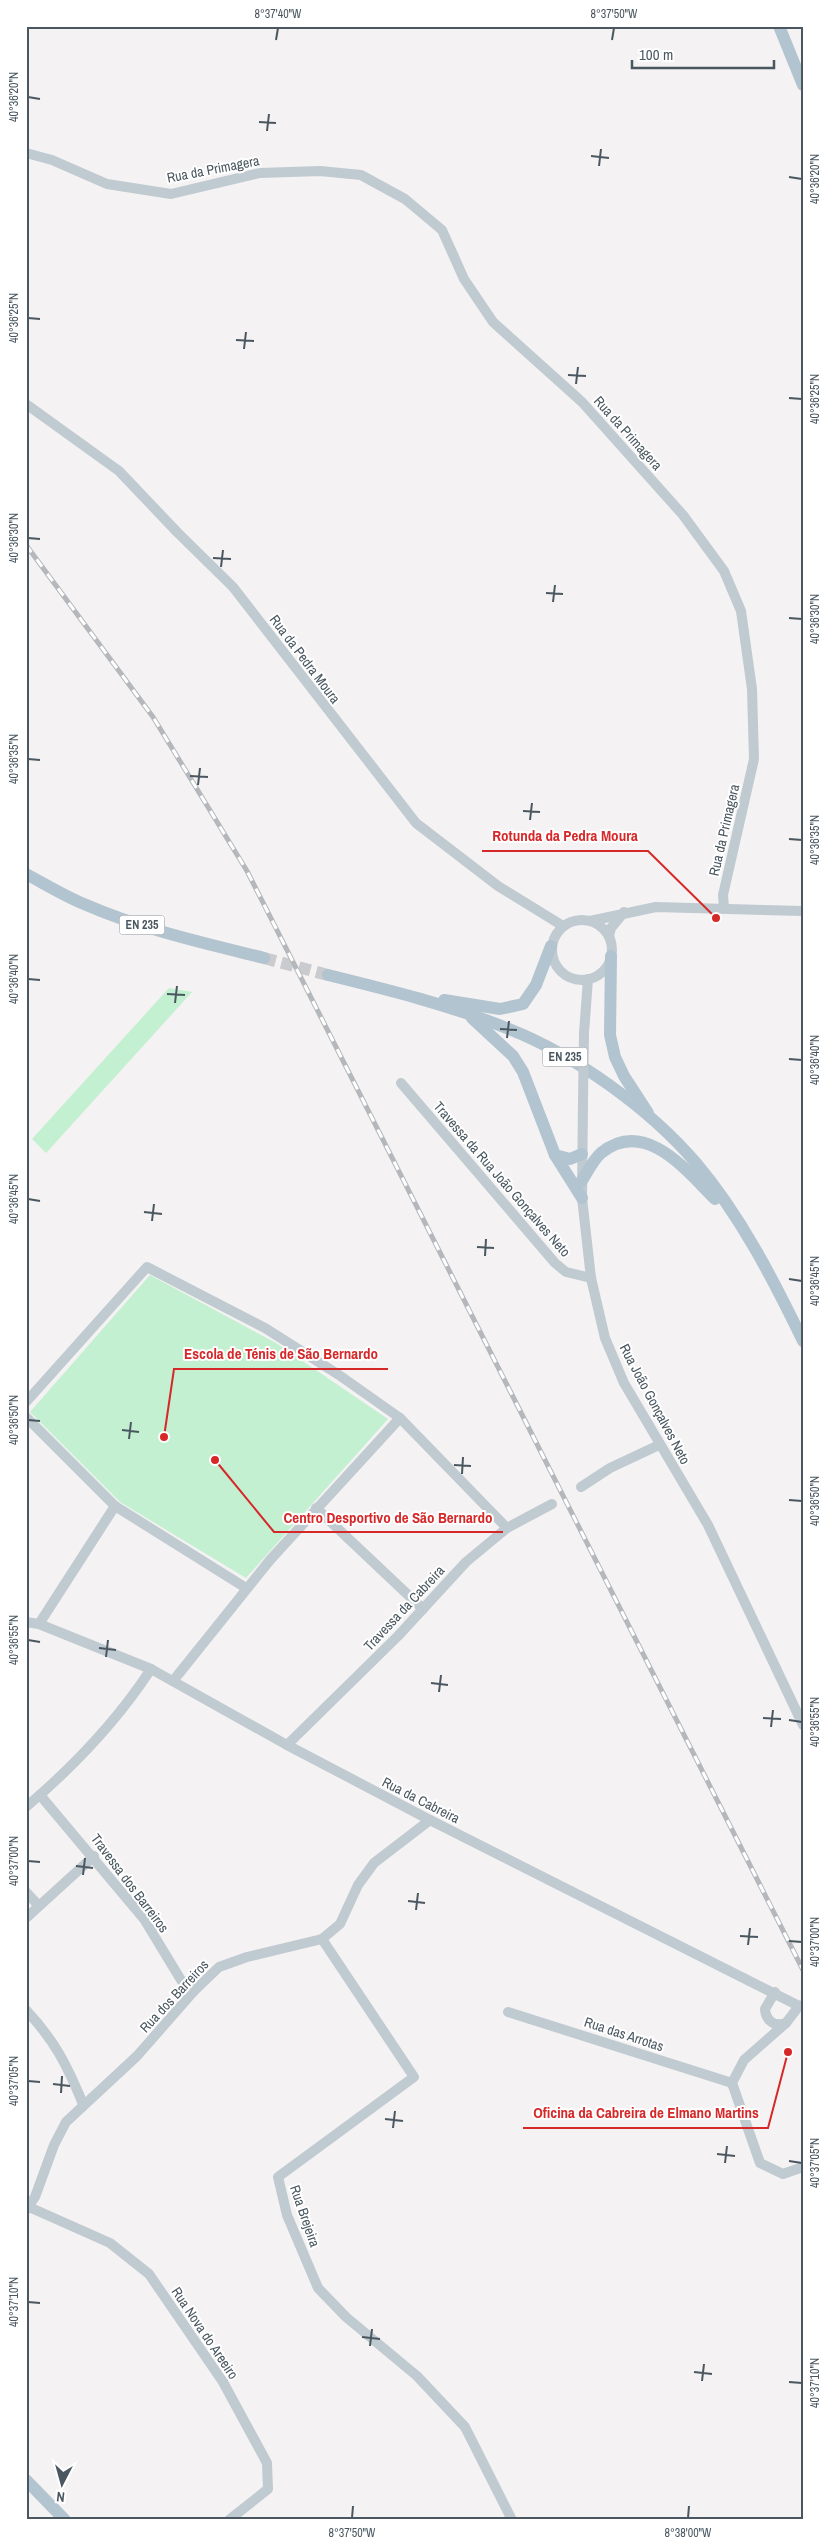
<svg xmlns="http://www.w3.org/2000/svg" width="829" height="2546" font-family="'Archivo Narrow',sans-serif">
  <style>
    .green { fill: #c2f0d0 }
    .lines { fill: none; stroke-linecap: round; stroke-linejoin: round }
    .major-tunnel { stroke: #cacbce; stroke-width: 12; stroke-dasharray: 12 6; stroke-linecap: butt }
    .minor { stroke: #c0cad1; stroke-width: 10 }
    .major { stroke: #b2c4d0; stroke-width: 12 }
    .rail-casing { stroke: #b4b8bc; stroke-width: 5 }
    .rail { stroke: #fff; stroke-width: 3; stroke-dasharray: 9; stroke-linecap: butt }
    .minor-bridge { stroke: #c0cad1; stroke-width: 10 }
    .ticks { fill: none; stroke: #4a5760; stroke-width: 2 }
    .labels { text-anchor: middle; stroke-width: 4; stroke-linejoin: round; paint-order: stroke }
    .shield { fill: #fff; stroke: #808990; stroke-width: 1 }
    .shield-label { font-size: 12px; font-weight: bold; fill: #4a5760 }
    .street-label { font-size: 14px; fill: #4a5760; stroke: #fff }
    .leader { fill: none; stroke: #d62828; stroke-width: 2 }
    .callout-dot { fill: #d62828; stroke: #fff; stroke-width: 2 }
    .callout-label { font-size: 15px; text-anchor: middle; font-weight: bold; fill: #d62828; stroke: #fff; stroke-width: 4; stroke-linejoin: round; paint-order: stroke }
    .neatline { fill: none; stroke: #4a5760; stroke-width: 2 }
    .ticks-label { font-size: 12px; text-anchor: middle; fill: #4a5760 }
  </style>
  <rect width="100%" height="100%" fill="#f4f2f2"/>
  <g class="green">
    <path d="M169,988L192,992L46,1153L32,1139Z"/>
    <path d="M150,1275L276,1343L388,1419L246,1578L120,1502L30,1412Z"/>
  </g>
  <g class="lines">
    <path class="major-tunnel" d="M264,958L328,975"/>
    <g class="minor">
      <path d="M26,153L52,160L107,184L171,194L260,173L320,171L361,175L405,199L442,230L464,279L493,322L582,402L683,515L724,571L741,611L752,689L754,759L723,895L724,908"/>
      <path d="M26,404L119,471L178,533L233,587L416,823L498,886L563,926"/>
      <circle cx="582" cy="950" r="30"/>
      <path d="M590,921L656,907L803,911"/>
      <path d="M609,936L611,928L624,912"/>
      <path d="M584,1033L588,979"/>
      <path d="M401,1083L555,1263L566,1272L591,1278"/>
      <path d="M583,1100L582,1198L591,1278L605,1338L624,1383L708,1525L803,1725"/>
      <path d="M26,1402L147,1267L265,1328L339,1375L400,1418L507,1528"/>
      <path d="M26,1417L115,1506L246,1588"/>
      <path d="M581,1487L610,1468L659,1445"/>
      <path d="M316,1508L423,1609"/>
      <path d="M26,1622L39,1624L151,1669L287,1745L430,1820L799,2006L803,2005"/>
      <path d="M39,1624L115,1506"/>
      <path d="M173,1681L270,1560L400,1418"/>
      <path d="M287,1745L398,1636L466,1562L507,1528L552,1504"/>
      <path d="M40,1795L144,1919L181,1980L194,1991"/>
      <path d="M26,1807C73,1767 117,1721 151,1669"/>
      <path d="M26,1892L38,1905"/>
      <path d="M26,1918L94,1856"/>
      <path d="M322,1939L414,2077L278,2177L287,2215L318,2288L346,2317L417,2376L465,2427L512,2520"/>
      <path d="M775,1992L765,2009C766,2021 774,2027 786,2023L799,2006"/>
      <path d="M26,2010C55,2041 67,2065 83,2104"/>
      <path d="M508,2012L732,2083"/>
      <path d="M786,2023L744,2060L732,2083L760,2163L783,2174L803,2167"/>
      <path d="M29,2207L110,2243L149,2274L223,2382L267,2463L268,2489L229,2520"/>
      <path d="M26,2210L35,2197L54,2145L66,2122L137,2056L194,1991L219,1967L247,1957L322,1939L340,1924L358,1885L374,1863L430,1820"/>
    </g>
    <g class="major">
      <path d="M779,26L803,85"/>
      <path d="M26,874C45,884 64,896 84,904C141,929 203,943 264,958"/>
      <path d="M611,956L610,1035L615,1057L624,1076L648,1113"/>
      <path d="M328,975C389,990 450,1005 509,1029C575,1055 650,1109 696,1163C740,1215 773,1279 803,1341"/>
      <path d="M444,1000L500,1009L523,1004L536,985L551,946"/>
      <path d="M472,1018L513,1056L523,1072L555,1155L582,1198"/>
      <path d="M555,1155L570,1159L582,1154"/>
      <path d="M581,1182C587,1173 593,1160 601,1153C645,1117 687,1171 715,1199"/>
      <path d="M26,2480L65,2520"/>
    </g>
    <g class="rail-casing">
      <path id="rail" d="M26,545L153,717L247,871L803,1970"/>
    </g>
    <use href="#rail" class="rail"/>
    <path class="minor-bridge" d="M583,1100L584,1033"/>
  </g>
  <path class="ticks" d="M276,40L278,28M612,40L614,28M28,97L40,99M259,122L276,123M267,131L269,114M591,156L609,158M599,166L601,149M789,177L802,179M28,318L40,319M236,340L254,341M244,349L246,332M568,375L586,376M576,384L578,367M789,398L802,399M28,538L40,539M213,558L231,559M221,567L223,550M546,593L563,594M553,602L555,585M789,618L802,619M28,759L40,760M190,776L208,777M198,785L200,768M523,811L540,812M530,820L532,803M789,839L802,840M28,979L40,980M167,994L185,995M175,1003L177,986M500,1029L517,1030M507,1038L509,1021M789,1059L802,1060M28,1199L40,1201M144,1212L162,1214M152,1221L154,1204M477,1247L494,1248M485,1256L486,1239M789,1279L802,1281M28,1420L40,1421M122,1430L139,1432M129,1439L131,1422M454,1465L471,1466M462,1474L463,1457M789,1500L802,1501M28,1640L40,1642M99,1648L116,1650M106,1657L108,1640M431,1683L448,1685M439,1692L441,1675M763,1718L781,1719M789,1720L802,1722M771,1727L773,1710M28,1861L40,1862M76,1866L93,1868M83,1875L85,1858M408,1901L425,1903M416,1910L418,1893M740,1936L758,1937M789,1941L802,1942M748,1945L750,1928M28,2081L40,2082M53,2084L70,2086M61,2093L62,2076M385,2119L403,2121M393,2128L395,2111M717,2154L735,2156M789,2161L802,2163M725,2163L727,2146M28,2302L40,2303M362,2337L380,2339M370,2346L372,2329M694,2372L712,2374M702,2381L704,2364M789,2382L802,2383M352,2518L353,2506M688,2518L689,2506"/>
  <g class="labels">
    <g class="shield">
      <rect x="119.5" y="915.5" width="45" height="19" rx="4"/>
      <rect x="542.5" y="1047.5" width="45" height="19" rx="4"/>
    </g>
    <g class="shield-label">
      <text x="142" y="929">EN 235</text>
      <text x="565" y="1061">EN 235</text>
    </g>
    <g class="street-label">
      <text transform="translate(213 169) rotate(-11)" y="5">Rua da Primagera</text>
      <text transform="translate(628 433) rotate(48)" y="5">Rua da Primagera</text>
      <text transform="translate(305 659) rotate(53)" y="5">Rua da Pedra Moura</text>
      <text transform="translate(724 830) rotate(-77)" y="5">Rua da Primagera</text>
      <text transform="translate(502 1179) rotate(49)" y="5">Travessa da Rua João Gonçalves Neto</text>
      <text transform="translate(655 1404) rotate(62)" y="5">Rua João Gonçalves Neto</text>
      <text transform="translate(404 1608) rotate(-47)" y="5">Travessa da Cabreira</text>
      <text transform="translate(421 1800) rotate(27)" y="5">Rua da Cabreira</text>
      <text transform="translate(130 1883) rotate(53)" y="5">Travessa dos Barreiros</text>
      <text transform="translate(174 1996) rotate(-47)" y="5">Rua dos Barreiros</text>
      <text transform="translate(624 2034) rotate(18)" y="5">Rua das Arrotas</text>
      <text transform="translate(305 2216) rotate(71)" y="5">Rua Brejeira</text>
      <text transform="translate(205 2333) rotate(56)" y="5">Rua Nova do Areeiro</text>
    </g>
  </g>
  <path class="leader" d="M716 918L648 851H482M164 1437L174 1369H388M215 1460L274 1532H503M788 2052L768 2128H523"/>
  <g class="callout-dot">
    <circle cx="716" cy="918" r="5"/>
    <circle cx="164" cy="1437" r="5"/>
    <circle cx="215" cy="1460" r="5"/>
    <circle cx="788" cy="2052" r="5"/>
  </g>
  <g class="callout-label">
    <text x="565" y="841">Rotunda da Pedra Moura</text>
    <text x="281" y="1359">Escola de Ténis de São Bernardo</text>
    <text x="388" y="1523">Centro Desportivo de São Bernardo</text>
    <text x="646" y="2118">Oficina da Cabreira de Elmano Martins</text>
  </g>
  <rect width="829" height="2546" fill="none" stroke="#ffffff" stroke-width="55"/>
  <g transform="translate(62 2484) rotate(186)" stroke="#ffffff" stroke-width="4" paint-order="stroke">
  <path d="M0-4L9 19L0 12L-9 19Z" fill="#4a5760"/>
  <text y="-8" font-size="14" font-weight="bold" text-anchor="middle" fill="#4a5760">N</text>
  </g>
  <path d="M632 60v8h142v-8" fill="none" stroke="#4a5760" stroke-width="2.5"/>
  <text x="639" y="60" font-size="15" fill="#4a5760" stroke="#ffffff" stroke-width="4" paint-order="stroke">100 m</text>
  <rect x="28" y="28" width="774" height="2490" class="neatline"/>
  <g class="ticks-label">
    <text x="278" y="18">8°37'40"W</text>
    <text x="614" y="18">8°37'50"W</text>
    <text transform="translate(14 97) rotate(-90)" y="4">40°36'20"N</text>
    <text transform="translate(815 179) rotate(-90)" y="4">40°36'20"N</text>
    <text transform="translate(14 318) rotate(-90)" y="4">40°36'25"N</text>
    <text transform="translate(815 399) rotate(-90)" y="4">40°36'25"N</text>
    <text transform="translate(14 538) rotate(-90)" y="4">40°36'30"N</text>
    <text transform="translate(815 619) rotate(-90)" y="4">40°36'30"N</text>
    <text transform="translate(14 759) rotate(-90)" y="4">40°36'35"N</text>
    <text transform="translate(815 840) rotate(-90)" y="4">40°36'35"N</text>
    <text transform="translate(14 979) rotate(-90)" y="4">40°36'40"N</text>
    <text transform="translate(815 1060) rotate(-90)" y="4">40°36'40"N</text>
    <text transform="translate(14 1199) rotate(-90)" y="4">40°36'45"N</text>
    <text transform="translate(815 1281) rotate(-90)" y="4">40°36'45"N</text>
    <text transform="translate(14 1420) rotate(-90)" y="4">40°36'50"N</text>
    <text transform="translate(815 1501) rotate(-90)" y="4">40°36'50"N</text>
    <text transform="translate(14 1640) rotate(-90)" y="4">40°36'55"N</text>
    <text transform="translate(815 1722) rotate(-90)" y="4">40°36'55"N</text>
    <text transform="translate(14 1861) rotate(-90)" y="4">40°37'00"N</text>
    <text transform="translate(815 1942) rotate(-90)" y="4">40°37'00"N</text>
    <text transform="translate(14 2081) rotate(-90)" y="4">40°37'05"N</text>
    <text transform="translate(815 2163) rotate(-90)" y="4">40°37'05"N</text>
    <text transform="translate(14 2302) rotate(-90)" y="4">40°37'10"N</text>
    <text transform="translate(815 2383) rotate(-90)" y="4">40°37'10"N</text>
    <text x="352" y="2537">8°37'50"W</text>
    <text x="688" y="2537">8°38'00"W</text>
  </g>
</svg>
